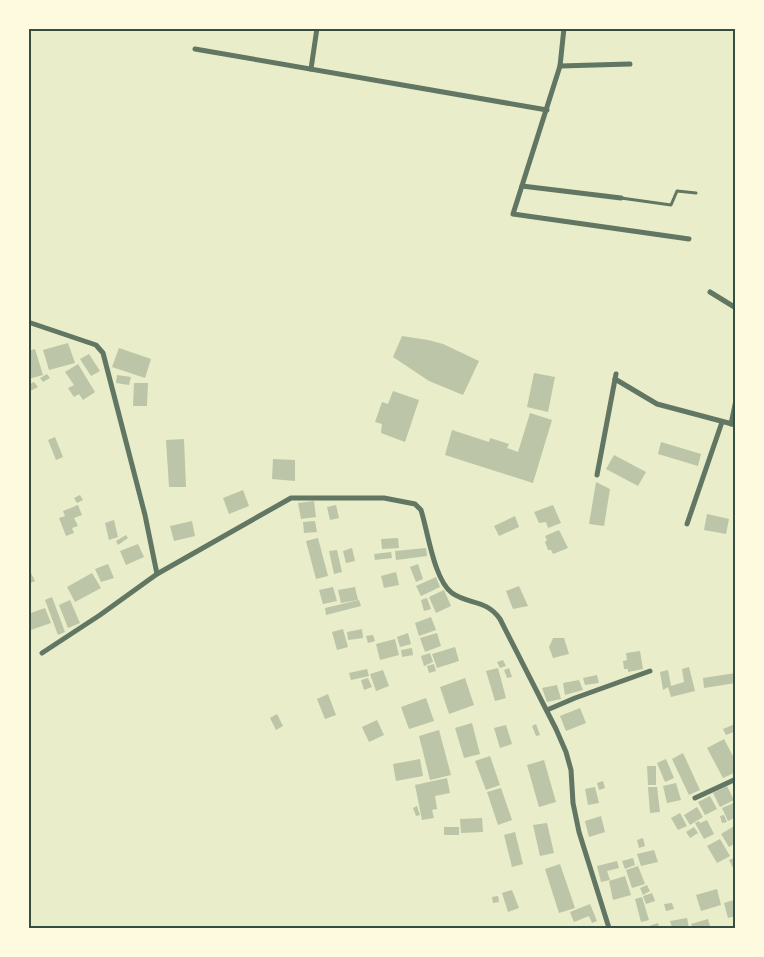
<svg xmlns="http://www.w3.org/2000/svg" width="764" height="957" font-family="'Alegreya Sans',sans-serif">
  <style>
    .building { fill: #bcc5a7 }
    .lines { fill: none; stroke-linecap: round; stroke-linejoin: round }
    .service { stroke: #617663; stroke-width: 3 }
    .minor { stroke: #617663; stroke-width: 5 }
    .neatline { fill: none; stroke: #344e41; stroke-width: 2 }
  </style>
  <rect width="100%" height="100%" fill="#e9edc9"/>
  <g class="building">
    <path d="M402,336L428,340L443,344L479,361L463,395L429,381L393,357Z"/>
    <path d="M68,343L75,363L49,370L43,350Z"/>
    <path d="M119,348L151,359L145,378L112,367Z"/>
    <path d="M35,349L43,375L28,379V351Z"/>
    <path d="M89,354L100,371L91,376L80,359Z"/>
    <path d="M78,364L95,392L83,400L79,394L74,397L68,388L74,385L65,372Z"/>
    <path d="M534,373L555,377L548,412L527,407Z"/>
    <path d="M47,374L50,378L43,382L40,378Z"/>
    <path d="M117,375L131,377L129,385L116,383Z"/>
    <path d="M34,382L38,387L28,392V385Z"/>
    <path d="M134,383H148L147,406H133Z"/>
    <path d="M393,391L419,400L405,442L381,433L382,424L375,422L382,402L388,404Z"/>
    <path d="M530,413L552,420L533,483L445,455L452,430L489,442L490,438L509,444L507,448L518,452Z"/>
    <path d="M55,437L63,457L56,460L48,440Z"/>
    <path d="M184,439L186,487H169L166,440Z"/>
    <path d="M661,442L701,454L698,466L658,454Z"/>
    <path d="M614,455L646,472L638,486L606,469Z"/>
    <path d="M273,459L295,460V481L272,479Z"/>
    <path d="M596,482L610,489L604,526L589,524Z"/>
    <path d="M243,490L249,506L229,514L223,498Z"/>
    <path d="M80,495L83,500L77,503L74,498Z"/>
    <path d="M314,501L316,517L301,519L298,503Z"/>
    <path d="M78,505L82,515L74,518L78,526L72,528L74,533L66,536L59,518L65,516L63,511Z"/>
    <path d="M336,505L339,518L330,520L327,507Z"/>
    <path d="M553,505L561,523L548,528L546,522L539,523L534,512Z"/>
    <path d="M707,514L729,519L726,534L704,530Z"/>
    <path d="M515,516L519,527L499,536L494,526Z"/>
    <path d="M114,520L118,537L109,540L105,523Z"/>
    <path d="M192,521L195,536L174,541L170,526Z"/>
    <path d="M315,521L317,532L304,533L303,522Z"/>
    <path d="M559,530L568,548L553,554L551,550H548L545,542L547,540L545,536Z"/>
    <path d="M126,535L128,538L118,545L116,541Z"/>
    <path d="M318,538L328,576L316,579L306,541Z"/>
    <path d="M398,538L399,548L382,549L381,539Z"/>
    <path d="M138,544L144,557L126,565L120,551Z"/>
    <path d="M352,548L355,561L346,563L343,551Z"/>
    <path d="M426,548L427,556L396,560L395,551Z"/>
    <path d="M337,550L342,572L334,574L329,551Z"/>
    <path d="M391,552L392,558L375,560L374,554Z"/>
    <path d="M108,564L114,578L101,582L95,569Z"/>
    <path d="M418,564L423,579L416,582L410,567Z"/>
    <path d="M30,571L35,581L28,584V572Z"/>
    <path d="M396,572L399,585L384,588L381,576Z"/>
    <path d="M92,573L101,588L75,602L67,587Z"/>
    <path d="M436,577L440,587L421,596L416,586Z"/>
    <path d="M519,586L528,606L513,609L506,591Z"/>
    <path d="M333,587L337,601L323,604L319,590Z"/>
    <path d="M355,587L358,600L341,603L338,590Z"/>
    <path d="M444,590L451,606L436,613L429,597Z"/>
    <path d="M52,597L65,632L58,635L45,600Z"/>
    <path d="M427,598L431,609L424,611L421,600Z"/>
    <path d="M70,600L80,623L68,628L59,605Z"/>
    <path d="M359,600L361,606L326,615L325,608Z"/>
    <path d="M45,608L51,623L28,631V614Z"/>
    <path d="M431,617L436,630L419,636L415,623Z"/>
    <path d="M343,629L348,647L337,650L332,632Z"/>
    <path d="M362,629L363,638L348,640L347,632Z"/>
    <path d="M408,633L411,644L400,647L397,637Z"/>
    <path d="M437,633L441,646L425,652L420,638Z"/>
    <path d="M373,635L375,641L368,643L366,636Z"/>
    <path d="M553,638H564L569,654L553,658L549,647Z"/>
    <path d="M395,639L399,655L380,660L376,644Z"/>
    <path d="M455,647L459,661L437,668L432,654Z"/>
    <path d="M412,648L413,655L402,657L401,650Z"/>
    <path d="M640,651L643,669L628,672V669H624L623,661L627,660L626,653Z"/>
    <path d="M430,653L433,662L424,666L421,656Z"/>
    <path d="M503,660L506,666L500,668L497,662Z"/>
    <path d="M434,664L436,671L429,673L427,666Z"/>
    <path d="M689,667L695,691L671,697L668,687L663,690L660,672L668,670L671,686L684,682L682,669Z"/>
    <path d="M498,668L506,698L495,701L486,671Z"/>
    <path d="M509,668L512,677L507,678L504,670Z"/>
    <path d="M367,669L369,676L351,680L349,673Z"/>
    <path d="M383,670L389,686L376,691L370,674Z"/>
    <path d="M736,673V683L704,688L703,678Z"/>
    <path d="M597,675L599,683L585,685L583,678Z"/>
    <path d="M368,678L372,687L364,690L361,680Z"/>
    <path d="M465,678L474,705L449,714L440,687Z"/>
    <path d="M579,680L583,690L565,695L563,683Z"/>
    <path d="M557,685L561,699L547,702L542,688Z"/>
    <path d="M328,694L336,715L325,719L317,699Z"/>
    <path d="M426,698L434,721L409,729L401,707Z"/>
    <path d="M580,708L586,723L566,731L560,716Z"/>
    <path d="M277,714L283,726L276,730L270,718Z"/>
    <path d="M377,720L384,735L369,742L362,727Z"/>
    <path d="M472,723L480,754L464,758L455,728Z"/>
    <path d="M536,724L540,735L536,736L532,726Z"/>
    <path d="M735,724L736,731L726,735L723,729Z"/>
    <path d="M506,725L512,744L500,748L494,728Z"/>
    <path d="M439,730L451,775L430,780L419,736Z"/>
    <path d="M724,739L736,762V772L723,778L707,748Z"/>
    <path d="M683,753L700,790L689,795L672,759Z"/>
    <path d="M490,756L500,785L486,790L475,761Z"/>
    <path d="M420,759L423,776L396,781L393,764Z"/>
    <path d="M666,759L674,778L665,782L657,763Z"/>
    <path d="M544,760L556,802L539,807L527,765Z"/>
    <path d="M647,766H656V785H648Z"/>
    <path d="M447,778L450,793L435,796L437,809L432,810L434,818L422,820L415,785Z"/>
    <path d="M603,781L605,788L599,790L597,783Z"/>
    <path d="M676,783L681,800L667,803L663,786Z"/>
    <path d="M727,786L734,800L720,807L713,793Z"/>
    <path d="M595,787L599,803L588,805L585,789Z"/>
    <path d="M648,787H657L660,812L650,813Z"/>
    <path d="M501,788L512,820L498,825L487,792Z"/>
    <path d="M710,796L717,809L705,815L698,802Z"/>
    <path d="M736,802V817L728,821L722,808Z"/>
    <path d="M417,806L420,815L416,816L413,808Z"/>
    <path d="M697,807L703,817L690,825L684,815Z"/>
    <path d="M680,813L687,826L678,830L671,818Z"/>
    <path d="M724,815L727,822L722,823L720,816Z"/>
    <path d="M601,816L605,832L589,837L585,821Z"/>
    <path d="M482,818L483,832L461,833L460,819Z"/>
    <path d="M707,820L714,834L704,839L695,823L699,821L700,823Z"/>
    <path d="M547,823L554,853L540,856L533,825Z"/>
    <path d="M736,825V843L729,847L721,834Z"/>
    <rect x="444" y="827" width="15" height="8"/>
    <path d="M694,827L698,833L690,838L686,832Z"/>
    <path d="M515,832L523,864L512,867L504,835Z"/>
    <path d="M643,838L645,846L639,848L637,840Z"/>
    <path d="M720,839L730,856L717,863L707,846Z"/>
    <path d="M654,850L658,862L641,866L637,854Z"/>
    <path d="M736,857V874L729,860Z"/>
    <path d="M633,858L635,865L625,869L622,861Z"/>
    <path d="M617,861L619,868L607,871L610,880L601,882L597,866Z"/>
    <path d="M560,864L575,908L559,913L545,869Z"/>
    <path d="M638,866L645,884L632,888L626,870Z"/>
    <path d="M625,876L631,895L613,900L609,881Z"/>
    <path d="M647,885L650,891L643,895L640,888Z"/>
    <path d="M717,889L721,905L701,911L696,895Z"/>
    <path d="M512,890L519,908L508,912L502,893Z"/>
    <path d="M652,893L655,901L646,904L643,896Z"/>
    <path d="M498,896L499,902L493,903L492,897Z"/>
    <path d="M642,897L649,920L641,922L635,899Z"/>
    <path d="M734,900L736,916L728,918L724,903Z"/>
    <path d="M672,903L674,909L666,911L664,904Z"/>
    <path d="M590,904L597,921L592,923L589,916L574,922L570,912Z"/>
    <path d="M687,918L689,928H672L670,921Z"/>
    <path d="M708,919L710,926L693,928L691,924Z"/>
    <path d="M658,923L659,928H643Z"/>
  </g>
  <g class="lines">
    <path class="service" d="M621,198L671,205L677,191L696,193"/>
    <g class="minor">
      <path d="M564,28L560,66L513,214L689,239"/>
      <path d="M195,49L547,110"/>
      <path d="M560,66L630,64"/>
      <path d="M311,69L317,28"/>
      <path d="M522,186L621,198"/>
      <path d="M710,292L736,308"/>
      <path d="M28,322L96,345L103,353L145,515L157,574"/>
      <path d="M615,379L657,404L736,425"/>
      <path d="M731,424L736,400"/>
      <path d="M597,475L616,374"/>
      <path d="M687,524L722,422"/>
      <path d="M42,653L100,615L157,574L291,498H384L415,504L421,510C428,532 434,580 452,593C469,605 486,599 500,619L556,729L566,752L571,770L573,803L579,832L609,928"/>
      <path d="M547,710L575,698L650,671"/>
      <path d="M695,798L736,779"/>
    </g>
  </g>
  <rect width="764" height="957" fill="none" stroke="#fefae0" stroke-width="60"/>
  <rect x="30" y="30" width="704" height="897" class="neatline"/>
</svg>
